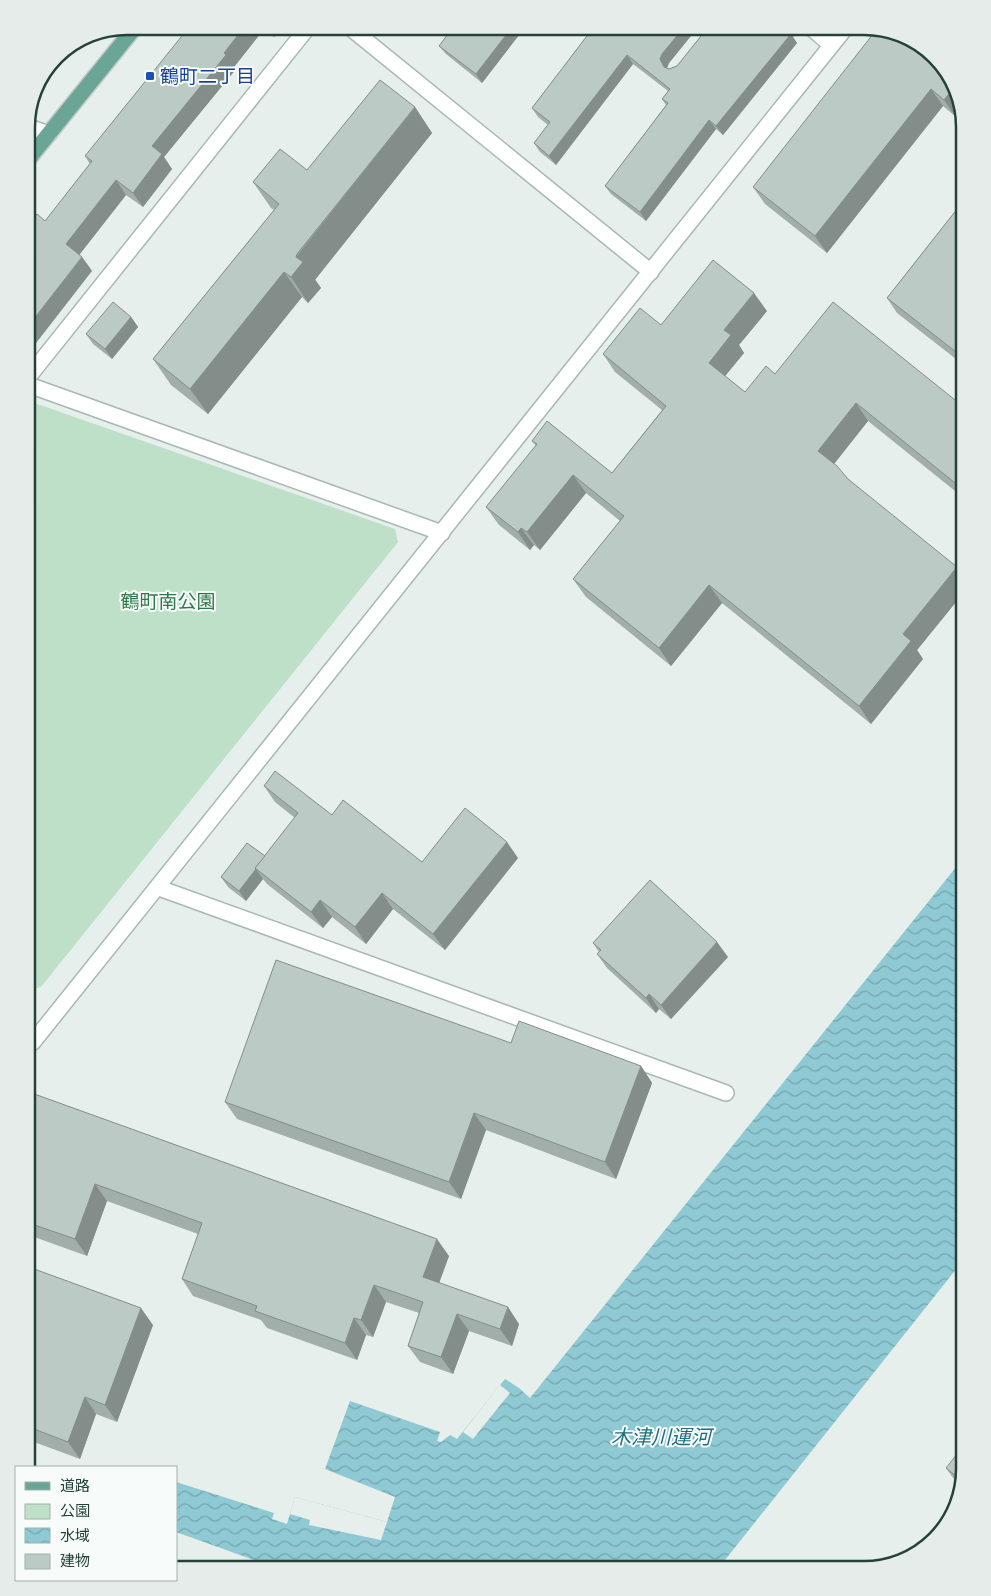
<svg xmlns="http://www.w3.org/2000/svg" width="991" height="1596" font-family="Karla,'Noto Sans JP',sans-serif">
  <style>
    .park { fill: #bfe0c8 }
    .water { fill: url(#water-waves) }
    .pier { fill: #e6efeb }
    .lines { fill: none; stroke-linecap: round; stroke-linejoin: round }
    .minor-casing { stroke: #a8b8b2; stroke-width: 18 }
    .major-casing { stroke: #c2cac8; stroke-width: 18 }
    .minor { stroke: #fff; stroke-width: 15 }
    .major { stroke: #6aa596; stroke-width: 15 }
    .wall { fill: #a1aea9 }
    .shaded-wall { fill: #838d89 }
    .building { fill: #bbcac4; stroke: #838d89 }
    .transit-dot { fill: #1a4fb4; stroke: #f7fbf9; stroke-width: 2 }
    .labels { text-anchor: middle; stroke-width: 4; stroke-linejoin: round; paint-order: stroke }
    .transit-label { font-size: 19px; fill: #164399; stroke: #f7fbf9; text-anchor: start }
    .park-label { font-size: 19px; fill: #2d7a4b; stroke: #f7fbf9 }
    .water-label { font-size: 20px; font-style: italic; fill: #1c6f80; stroke: #f7fbf9 }
    .rim { fill: none; stroke: #24423a; stroke-width: 2.5 }
  </style>
  <defs>
    <pattern id="water-waves" width="16" height="10" patternUnits="userSpaceOnUse" patternTransform="scale(1.25)"><rect width="16" height="10" fill="#8ec9d4"/><path d="M0 5q4-4 8 0t8 0" fill="none" stroke="#74a5ad"/></pattern>
  </defs>
  <rect width="100%" height="100%" fill="#e6efeb"/>
  <path class="park" d="M26,400L395,529L398,542L41,987L26,991Z"/>
  <path class="water" d="M965,856V1258L717,1570H276V1568L176,1532V1482L274,1513L272,1519L287,1524L295,1497L387,1522L395,1497L325,1469L350,1401L440,1432L437,1441L441,1442L450,1435L457,1439L505,1379L519,1388L530,1398Z"/>
  <g class="pier">
    <path d="M500,1385L510,1393L473,1439L463,1432Z"/>
    <path d="M295,1497L387,1522L381,1540L309,1525L310,1520L290,1514Z"/>
  </g>
  <g class="lines">
    <g class="minor-casing">
      <g id="minor">
        <path d="M348,26L651,272"/>
        <path d="M809,26L831,45"/>
        <path d="M26,126L49,134"/>
        <path d="M26,380L309,26"/>
        <path d="M26,384L442,533"/>
        <path d="M159,888L726,1093"/>
        <path d="M26,1040L33,1042L847,26"/>
      </g>
    </g>
    <g class="major-casing">
      <path id="major" d="M26,162L136,26"/>
    </g>
    <use href="#minor" class="minor"/>
    <use href="#major" class="major"/>
  </g>
  <g class="wall">
    <path d="M196,26H283L274,37L264,29L234,67L236,69L164,157L172,169L143,207L126,195L79,255L82,257L92,271L45,221L90,164L85,156Z"/>
    <path d="M374,26H388L383,33Z"/>
    <path d="M454,26H526L482,83L446,54L439,46Z"/>
    <path d="M587,26H699L669,63L667,68L669,69L677,66L709,26H798L793,37L797,43L723,135L716,129L646,221L611,194L605,186L666,105L662,99L668,91L633,64L556,165L540,152L534,143L548,125L538,117L532,108L592,30Z"/>
    <path d="M920,43L956,117L943,106L827,253L765,204L753,187Z"/>
    <path d="M415,107L432,133L315,279L321,288L308,303L302,297L208,414L171,385L153,359L274,210L271,208L253,182L307,170Z"/>
    <path d="M965,199V366L897,313L887,298Z"/>
    <path d="M767,311L739,345L744,353L725,376L745,392L775,374L965,408V499L868,421L834,464L848,479L965,579V591L917,650L923,659L871,724L722,603L671,666L586,597L573,579L620,521L586,493L540,550L534,545L530,550L499,525L486,507L536,446L532,441L612,473L662,410L615,372L603,354L661,325Z"/>
    <path d="M131,317L138,327L112,359L93,344L86,334Z"/>
    <path d="M264,786L332,815L422,862L518,858L445,950L393,909L366,944L332,917L323,928L267,884L263,879L246,901L228,887L221,877L265,856L295,818L275,802Z"/>
    <path d="M593,943L728,957L671,1019L659,1009L656,1013L607,968L597,954L599,952Z"/>
    <path d="M511,1043L641,1066L652,1083L616,1179L486,1130L461,1199L237,1119L225,1102Z"/>
    <path d="M26,1091L449,1256L439,1283L519,1324L512,1346L469,1331L453,1374L420,1362L408,1346L419,1313L386,1302L373,1337L366,1335L357,1360L267,1328L261,1320L193,1296L182,1279L198,1234L107,1201L87,1256L26,1234Z"/>
    <path d="M26,1266L153,1325L117,1422L96,1414L80,1459L26,1439Z"/>
    <path d="M946,1468L965,1469L960,1485L956,1482Z"/>
  </g>
  <g class="shaded-wall">
    <path d="M245,26H263L264,29L234,67L236,69L164,157L172,169L143,207L133,193L152,146Z"/>
    <path d="M267,26H283L274,37Z"/>
    <path d="M378,26H388L383,33Z"/>
    <path d="M513,26H526L482,83L476,74Z"/>
    <path d="M685,26H699L669,63L667,68L670,76L664,67L660,59L662,54Z"/>
    <path d="M787,26H798L793,37L797,43L723,135L716,126Z"/>
    <path d="M627,55L633,64L556,165L549,156Z"/>
    <path d="M955,86L961,111L956,117L944,100Z"/>
    <path d="M931,89L943,106L827,253L815,236Z"/>
    <path d="M415,107L432,133L315,280L321,288L308,303L291,277L296,257Z"/>
    <path d="M709,120L716,129L646,221L640,212Z"/>
    <path d="M116,180L126,195L76,259L66,244Z"/>
    <path d="M82,257L92,271L26,356V329Z"/>
    <path d="M284,272L302,297L208,414L190,389Z"/>
    <path d="M754,293L767,311L739,345L744,353L721,381L709,363L724,330Z"/>
    <path d="M131,317L138,327L112,359L105,349Z"/>
    <path d="M856,403L868,421L830,469L818,451Z"/>
    <path d="M573,475L586,493L540,550L527,532Z"/>
    <path d="M521,528L534,545L530,550L518,532Z"/>
    <path d="M957,567L965,579V591L917,650L923,659L871,724L859,706L903,634Z"/>
    <path d="M709,585L722,603L671,666L659,648Z"/>
    <path d="M507,842L518,858L445,950L433,934Z"/>
    <path d="M256,869L263,879L246,901L239,891Z"/>
    <path d="M382,893L393,909L366,944L355,927Z"/>
    <path d="M320,900L332,917L323,928L311,912Z"/>
    <path d="M717,942L728,957L671,1019L661,1005Z"/>
    <path d="M649,994L659,1009L656,1013L646,998Z"/>
    <path d="M641,1066L652,1083L616,1179L605,1162Z"/>
    <path d="M474,1113L486,1130L461,1199L449,1182Z"/>
    <path d="M95,1184L107,1201L87,1256L75,1239Z"/>
    <path d="M437,1239L449,1256L435,1294L423,1277Z"/>
    <path d="M374,1285L386,1302L373,1337L361,1320Z"/>
    <path d="M508,1307L519,1324L512,1346L500,1329Z"/>
    <path d="M141,1308L153,1325L117,1422L105,1405Z"/>
    <path d="M457,1314L469,1331L453,1374L441,1357Z"/>
    <path d="M354,1318L366,1335L357,1360L345,1343Z"/>
    <path d="M85,1397L96,1414L80,1459L68,1442Z"/>
  </g>
  <g class="building">
    <path d="M190,26L194,29L196,26H245L224,53L226,55L152,146L162,154L133,193L116,180L66,244L82,257L26,329V228L37,214L45,221L92,161L85,156Z"/>
    <path d="M454,26H513L476,74L439,46Z"/>
    <path d="M591,26H685L662,54L660,59L664,67L669,69L677,66L709,26H787L785,30L791,34L716,126L709,120L640,212L605,186L668,103L662,99L670,89L627,55L549,156L534,143L550,122L532,108L593,28Z"/>
    <path d="M877,29L920,43L954,82L955,86L944,100L931,89L815,236L753,187Z"/>
    <path d="M380,80L415,107L297,254L296,257L303,262L291,277L284,272L190,389L153,359L279,204L253,182L280,149L307,170Z"/>
    <path d="M965,199V359L887,298Z"/>
    <path d="M713,260L754,293L724,330L731,335L709,363L745,392L766,366L775,374L833,302L965,408V491L856,403L818,451L837,466L848,479L957,567L903,634L911,641L859,706L709,585L659,648L573,579L624,516L573,475L527,532L521,528L518,532L486,507L537,444L532,441L547,421L612,473L666,406L603,354L640,308L661,325Z"/>
    <path d="M113,302L131,317L105,349L86,334Z"/>
    <path d="M275,771L332,815L343,800L422,862L465,808L507,842L433,934L382,893L355,927L320,900L311,912L255,868L298,813L264,786Z"/>
    <path d="M247,843L265,856L255,868L256,869L239,891L221,877Z"/>
    <path d="M650,880L717,942L661,1005L649,994L646,998L597,954L601,950L593,943Z"/>
    <path d="M276,960L511,1043L519,1021L641,1066L605,1162L474,1113L449,1182L225,1102Z"/>
    <path d="M26,1091L437,1239L423,1277L508,1307L500,1329L457,1314L441,1357L408,1346L423,1302L374,1285L361,1320L354,1318L345,1343L255,1311L257,1306L182,1279L202,1223L95,1184L75,1239L26,1222Z"/>
    <path d="M26,1266L141,1308L105,1405L85,1397L68,1442L26,1426Z"/>
    <path d="M965,1444V1469L961,1480L946,1468Z"/>
  </g>
  <rect class="transit-dot" x="145" y="71" width="10" height="10" rx="2.5"/>
  <g class="labels">
    <g class="transit-label">
      <text x="160" y="83">鶴町二丁目</text>
    </g>
    <g class="park-label">
      <text x="168" y="608">鶴町南公園</text>
    </g>
    <g class="water-label">
      <text x="661" y="1444">木津川運河</text>
    </g>
  </g>
  <path d="M0 0H991V1596H0ZM127 35H864A92 92 0 0 1 956 127V1469A92 92 0 0 1 864 1561H127A92 92 0 0 1 35 1469V127A92 92 0 0 1 127 35Z" fill="#e6ecea" fill-rule="evenodd"/>
  <path class="rim" d="M127 35H864A92 92 0 0 1 956 127V1469A92 92 0 0 1 864 1561H127A92 92 0 0 1 35 1469V127A92 92 0 0 1 127 35Z"/>
  <rect x="15" y="1466" width="162" height="115" fill="#f7fbf9" stroke="#a3b1ad"/>
  <rect x="25" y="1482" width="25" height="8" fill="#6aa596" stroke="#a3b1ad"/>
  <text x="60" y="1491" font-size="15" fill="#24423a">道路</text>
  <rect x="25" y="1504" width="25" height="15" fill="#bfe0c8" stroke="#a3b1ad"/>
  <text x="60" y="1516" font-size="15" fill="#24423a">公園</text>
  <rect x="25" y="1528" width="25" height="15" fill="url(#water-waves)" stroke="#a3b1ad"/>
  <text x="60" y="1541" font-size="15" fill="#24423a">水域</text>
  <rect x="25" y="1554" width="25" height="15" fill="#bbcac4" stroke="#a3b1ad"/>
  <text x="60" y="1566" font-size="15" fill="#24423a">建物</text>
</svg>
